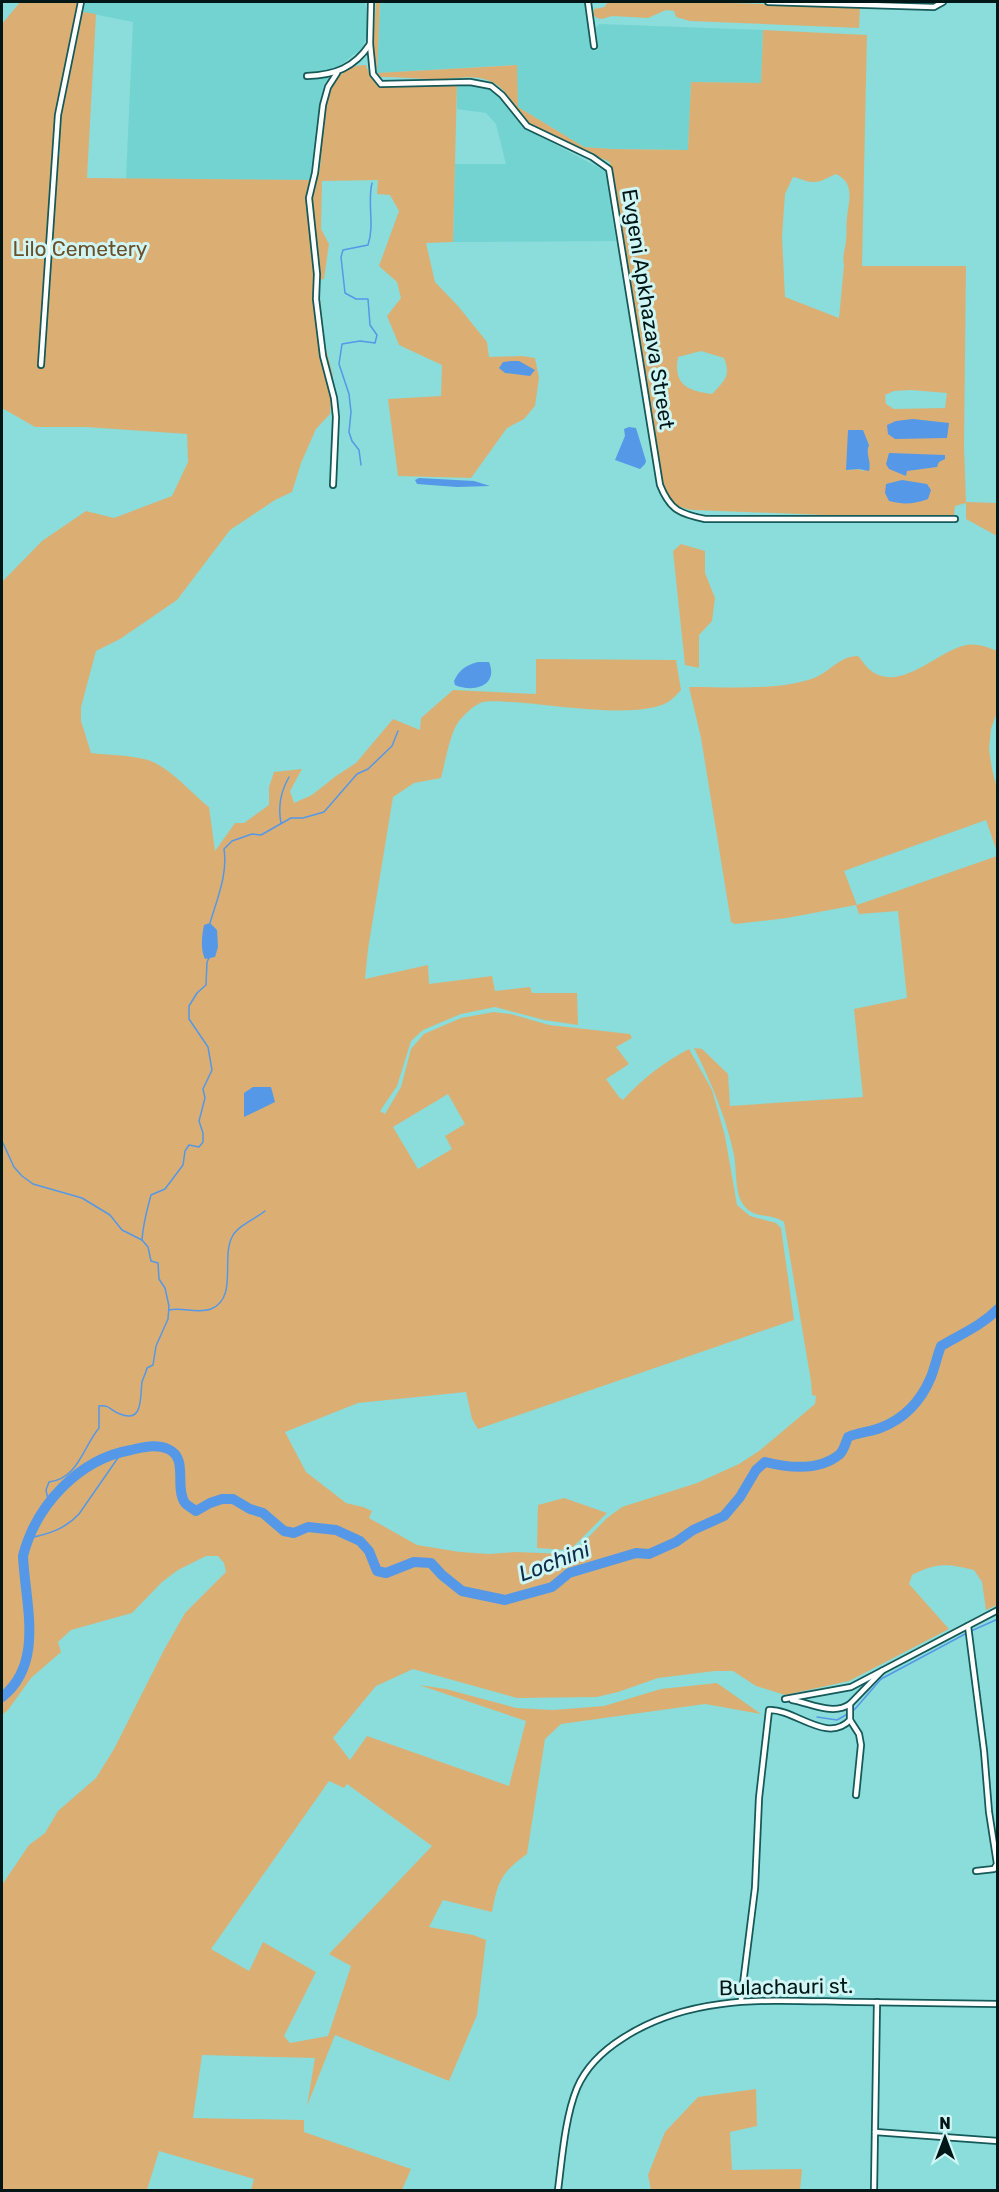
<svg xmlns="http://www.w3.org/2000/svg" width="999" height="2192" font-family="Rubik,sans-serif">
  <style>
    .built { fill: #73d3d0 }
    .green { fill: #dbaf74; fill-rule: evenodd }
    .water { fill: #5498e7 }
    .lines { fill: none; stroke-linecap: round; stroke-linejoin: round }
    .stream { stroke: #5498e7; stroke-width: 1.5 }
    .river { stroke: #5498e7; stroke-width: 10 }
    .minor-casing { stroke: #155958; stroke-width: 8 }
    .minor { stroke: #fff; stroke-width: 4.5 }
    .labels { text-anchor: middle; stroke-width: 6; stroke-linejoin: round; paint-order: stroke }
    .park-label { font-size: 21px; fill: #6b4f28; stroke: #cff6f4 }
    .street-label { font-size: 21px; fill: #001717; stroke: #cff6f4 }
    .water-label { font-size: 22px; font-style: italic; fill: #0f2b4a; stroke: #cff6f4 }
  </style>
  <rect width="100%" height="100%" fill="#8adddb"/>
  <g class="built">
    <path d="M85,2H365L368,19L367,37L362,48L338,67L324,84L317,120L310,180L126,179L133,22L83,12Z"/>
    <path d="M380,2H586L591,47L595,51L598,50L596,28L599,24L763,30L761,83L691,82L688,150L612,149L584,147L518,107L516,65L377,73Z"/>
    <path d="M457,83L489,85L524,128L605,171L616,241L453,242L455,164H506L496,124L486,113L457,109Z"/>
  </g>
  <g class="green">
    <path d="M20,2H79L55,116L52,156L60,155V113L82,15L83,12L96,14L87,178L315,180C321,172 321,160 321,149C324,118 324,65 366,65C368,72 373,81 380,84C394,91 440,84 457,83L453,242L426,243L435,282L458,306L487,342L489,357L522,356L535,358L539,378L535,406L524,419L507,428L471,478L398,476L388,399L441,396L442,365L399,345L387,316L401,298L397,282L379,266L399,211L390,195L377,194L378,180L322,181L321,229L329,244L324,279L318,280L325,345L333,376L330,414L316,429L301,463L292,492L275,500L230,530L177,600L120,639L96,651L81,707V721L91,753C108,755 127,755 144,759C167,764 190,792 209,807L215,851L235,823H244L269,805V787L274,772L302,769L290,791L294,803L312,795L336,776L356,763L393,719L420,730L421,718L453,690L536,694V659L676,660L681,690C677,694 673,699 668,702C638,720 549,704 512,702C503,702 490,700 480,703C472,707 465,714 459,721C450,733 445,763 441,778L414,783L393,797L368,949L365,979L428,965L429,984L492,976L495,991L530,987L532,993H577L578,1025L544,1020L495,1007L461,1014L423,1030L411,1041L397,1086L380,1111L385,1114L401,1087L411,1049L424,1034L461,1018L494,1012L511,1014L549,1025L630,1034L632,1038L616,1047L629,1064L606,1079L619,1097L623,1100C643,1078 663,1063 689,1049L712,1090L725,1136L737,1205L750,1216L776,1223L781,1228L794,1320L478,1429L472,1419L466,1392L358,1403L285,1432L306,1472L346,1503L363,1507L372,1511L369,1518L417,1545L460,1552L489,1554L516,1552L565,1554L576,1550L607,1518L622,1507L697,1483L739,1464L759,1451L815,1404L816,1396L812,1395L811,1381L784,1222C773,1214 755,1218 746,1208C734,1196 737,1171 734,1155C726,1117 711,1082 694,1048L702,1049L728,1074L730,1106L863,1097L854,1009L907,998L898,911L859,914L856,905L787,918L735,924L731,922L701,738L689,687C727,687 778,691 814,678C830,672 839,656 858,656C862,660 866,667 870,670C900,694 937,651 966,645C976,643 988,647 997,651V712L991,729L989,749L992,769L997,789V852L986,820L844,871L857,905L997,856V1605L986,1610L982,1582L974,1570C947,1564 938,1562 912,1575L909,1584L949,1629L849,1681L785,1695L756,1686L733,1671H715L658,1678L618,1692L597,1697L517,1698L413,1669L376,1686L333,1738L350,1760L367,1736L509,1786L526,1721L419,1685L446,1689L516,1708L553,1710L604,1706L661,1689L717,1683L761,1714L705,1704L561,1724L545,1739L527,1854C501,1873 498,1881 492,1912L443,1900L429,1927L473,1935L486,1940L477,2015L449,2081L335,2035L307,2106L315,2058L202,2055L193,2118L304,2120V2132L411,2169L402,2190H251L254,2179L159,2151L147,2190H2V1885L29,1845L45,1833L58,1811L96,1778L114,1749L164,1650L185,1613L226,1572L224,1563L218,1556H206L178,1570L162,1582L132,1613L71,1630L58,1642L61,1652L31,1678L8,1710L2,1715V582L42,541L86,511L114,518L172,496L188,462L187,434L86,427H35L2,408V24ZM448,1094L465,1124L445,1136L452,1149L418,1169L393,1127ZM329,1781L344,1788L347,1784L432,1846L329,1954L351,1966L328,2036L290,2043L284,2036L316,1972L263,1942L249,1971L211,1949Z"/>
    <path d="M376,2H380L377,73L517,65L518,107L584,147L612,149L688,150L691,82L761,83L763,30L867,35L862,266H966L964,446L966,502L997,503V536L966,519V503L955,506L954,515L952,516H850L694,510C675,508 670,501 663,484L610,162C585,151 553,140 531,125C513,112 510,87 487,80C473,75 459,78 446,79C424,80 402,77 381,77L377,73L373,46ZM836,174C855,183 849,200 847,217C846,225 847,233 846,241C845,250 842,256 844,265L839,318L785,297L782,237L785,194L793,177C800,178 806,182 812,182C821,183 828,177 836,174ZM701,351L724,358C731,376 725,380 712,394C688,391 673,385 678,357ZM911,390L947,393L945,408L894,409L886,404L885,395L894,391ZM865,437L869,444L866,450L870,467L863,471L859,469L846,470Z"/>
    <path d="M611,2H696L860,7L859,28L690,21L676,17L674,11L666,10L648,18L612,16L602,19L597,18L593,15L594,9L605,7L606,4Z"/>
    <path d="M681,544L705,551V573L715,598L712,621L699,635V668L685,665L673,551Z"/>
    <path d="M564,1498L607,1513L573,1547L566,1550L537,1548L538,1505Z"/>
    <path d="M756,2089L757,2126L730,2132L732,2170L802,2169L800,2190H651L648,2175L665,2132L698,2097Z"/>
  </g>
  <g class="water">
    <path d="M511,361H519L535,370L530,376L505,373L499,368L503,362Z"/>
    <path d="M913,419L949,423L947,438L895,439L888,434L887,425L896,421Z"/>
    <path d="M629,427L636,428L646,461L645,464L640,469L615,460L625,436L624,429Z"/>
    <path d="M848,430H863L869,445C865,454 872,462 869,471L859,469L846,470Z"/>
    <path d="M889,453L945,455V459L939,462L937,467L907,471L906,476L889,469L886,464Z"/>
    <path d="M419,478L474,481L490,486L457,487L417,484L415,480Z"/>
    <path d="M902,480L927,484L931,490L928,499C914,504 904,505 889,501L885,493L886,484Z"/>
    <path d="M478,662H489C499,686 473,693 455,685L454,681C459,670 466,665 478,662Z"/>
    <path d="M210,923L217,930L218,947L215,957L205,959C200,949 202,935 204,925Z"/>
    <path d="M253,1087H271L275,1102L244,1117V1093Z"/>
  </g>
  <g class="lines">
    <g class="stream">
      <path d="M361,465L359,450L352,441L349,432L351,412L349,394L339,364L342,344L360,341L375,343L377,335L370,325L368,299H356L345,293L341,257L343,250L368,245C375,224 367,204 372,183"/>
      <path d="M281,823C278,808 281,791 289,777"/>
      <path d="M210,923C217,899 228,874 224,849L232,841L252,834L261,835L291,818H303L324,812L357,774L368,769L392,746L398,731"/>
      <path d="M2,1141L14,1167L22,1176L33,1184L82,1198L110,1215L122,1230L142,1240L148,1247L151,1261L158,1263L159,1279L165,1288L169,1306L168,1319L156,1346L153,1365L147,1368C146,1373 143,1378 142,1382C140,1395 144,1424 120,1414C111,1411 109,1404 99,1406V1428C83,1447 78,1479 49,1482L46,1490L49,1504"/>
      <path d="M142,1240C143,1223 147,1210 151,1195L165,1189L183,1165L185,1151L189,1145L199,1147L203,1142V1133L199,1121L205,1098L203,1089L212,1070L208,1047L189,1019V1006L197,993L206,985L207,962L209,958"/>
      <path d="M169,1310C183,1307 197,1314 211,1309C238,1298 221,1259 232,1237C237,1226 255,1219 265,1211"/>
      <path d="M29,1538C49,1534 65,1529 79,1514L122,1452"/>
      <path d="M971,1631L998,1619"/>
      <path d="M817,1717L837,1720L844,1716L855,1709L881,1679L967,1633"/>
    </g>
    <path class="river" d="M2,1697C45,1663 25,1603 23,1556C36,1505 79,1459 131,1450C143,1447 156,1444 168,1449C189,1458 174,1487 185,1503C188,1506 193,1509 196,1511L210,1503L222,1499H233L250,1509L263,1513L284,1531L294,1533L308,1527L336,1530L360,1541L369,1551L377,1571L386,1573L414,1562L431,1563L442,1575L462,1591L505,1600L552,1587L569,1573L636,1553L649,1554L676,1542L693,1530L724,1516L740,1497L756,1470L765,1462C789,1468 820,1471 840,1454C844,1450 846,1442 848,1437C859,1432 870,1432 880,1428C904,1419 921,1401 931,1377C935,1367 937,1356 941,1346C961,1334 981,1326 998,1309"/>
    <g class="minor-casing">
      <g id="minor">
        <path d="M371,2L370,44L373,74L381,84L470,82L491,86L502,95L527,126L592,157L609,169L660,485C670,510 680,514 705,519H955"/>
        <path d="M588,2L594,46"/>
        <path d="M768,2L934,7L943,2"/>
        <path d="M307,76C335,75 354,68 370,44"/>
        <path d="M41,365L58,115L81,2"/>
        <path d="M333,485L336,417L334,398L323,356L316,299L317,274L309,198L315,173L323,105L328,87L337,73"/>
        <path d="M968,1626L984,1751L989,1812L997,1864L994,1869L976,1871"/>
        <path d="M785,1699L851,1687L998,1610"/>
        <path d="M792,1700C810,1703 833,1716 850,1704"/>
        <path d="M850,1720L859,1734L861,1745L856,1795"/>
        <path d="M741,2000L755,1888L759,1798L769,1710C795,1709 827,1744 850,1720V1704L882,1671"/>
        <path d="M875,2132L998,2141"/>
        <path d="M558,2190C562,2159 565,2117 577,2088C586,2067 604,2050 623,2038C694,1992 776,2001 856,2002C903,2003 950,2003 998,2004"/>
        <path d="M874,2190L877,2002"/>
      </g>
    </g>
    <use href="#minor" class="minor"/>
  </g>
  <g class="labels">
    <g class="park-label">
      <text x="80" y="256">Lilo Cemetery</text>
    </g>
    <g class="street-label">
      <text transform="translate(648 309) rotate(81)" y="7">Evgeni Apkhazava Street</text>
      <text transform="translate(786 1987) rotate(-1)" y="7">Bulachauri st.</text>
    </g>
    <g class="water-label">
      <text transform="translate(554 1561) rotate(-21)" y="8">Lochini</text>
    </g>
  </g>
  <rect width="999" height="2192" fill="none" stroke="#001717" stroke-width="6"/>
  <g transform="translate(945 2138)" stroke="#cff6f4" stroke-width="4.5" paint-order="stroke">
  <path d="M0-4.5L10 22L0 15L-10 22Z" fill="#001717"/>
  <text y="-9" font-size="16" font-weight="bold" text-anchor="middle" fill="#001717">N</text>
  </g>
</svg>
